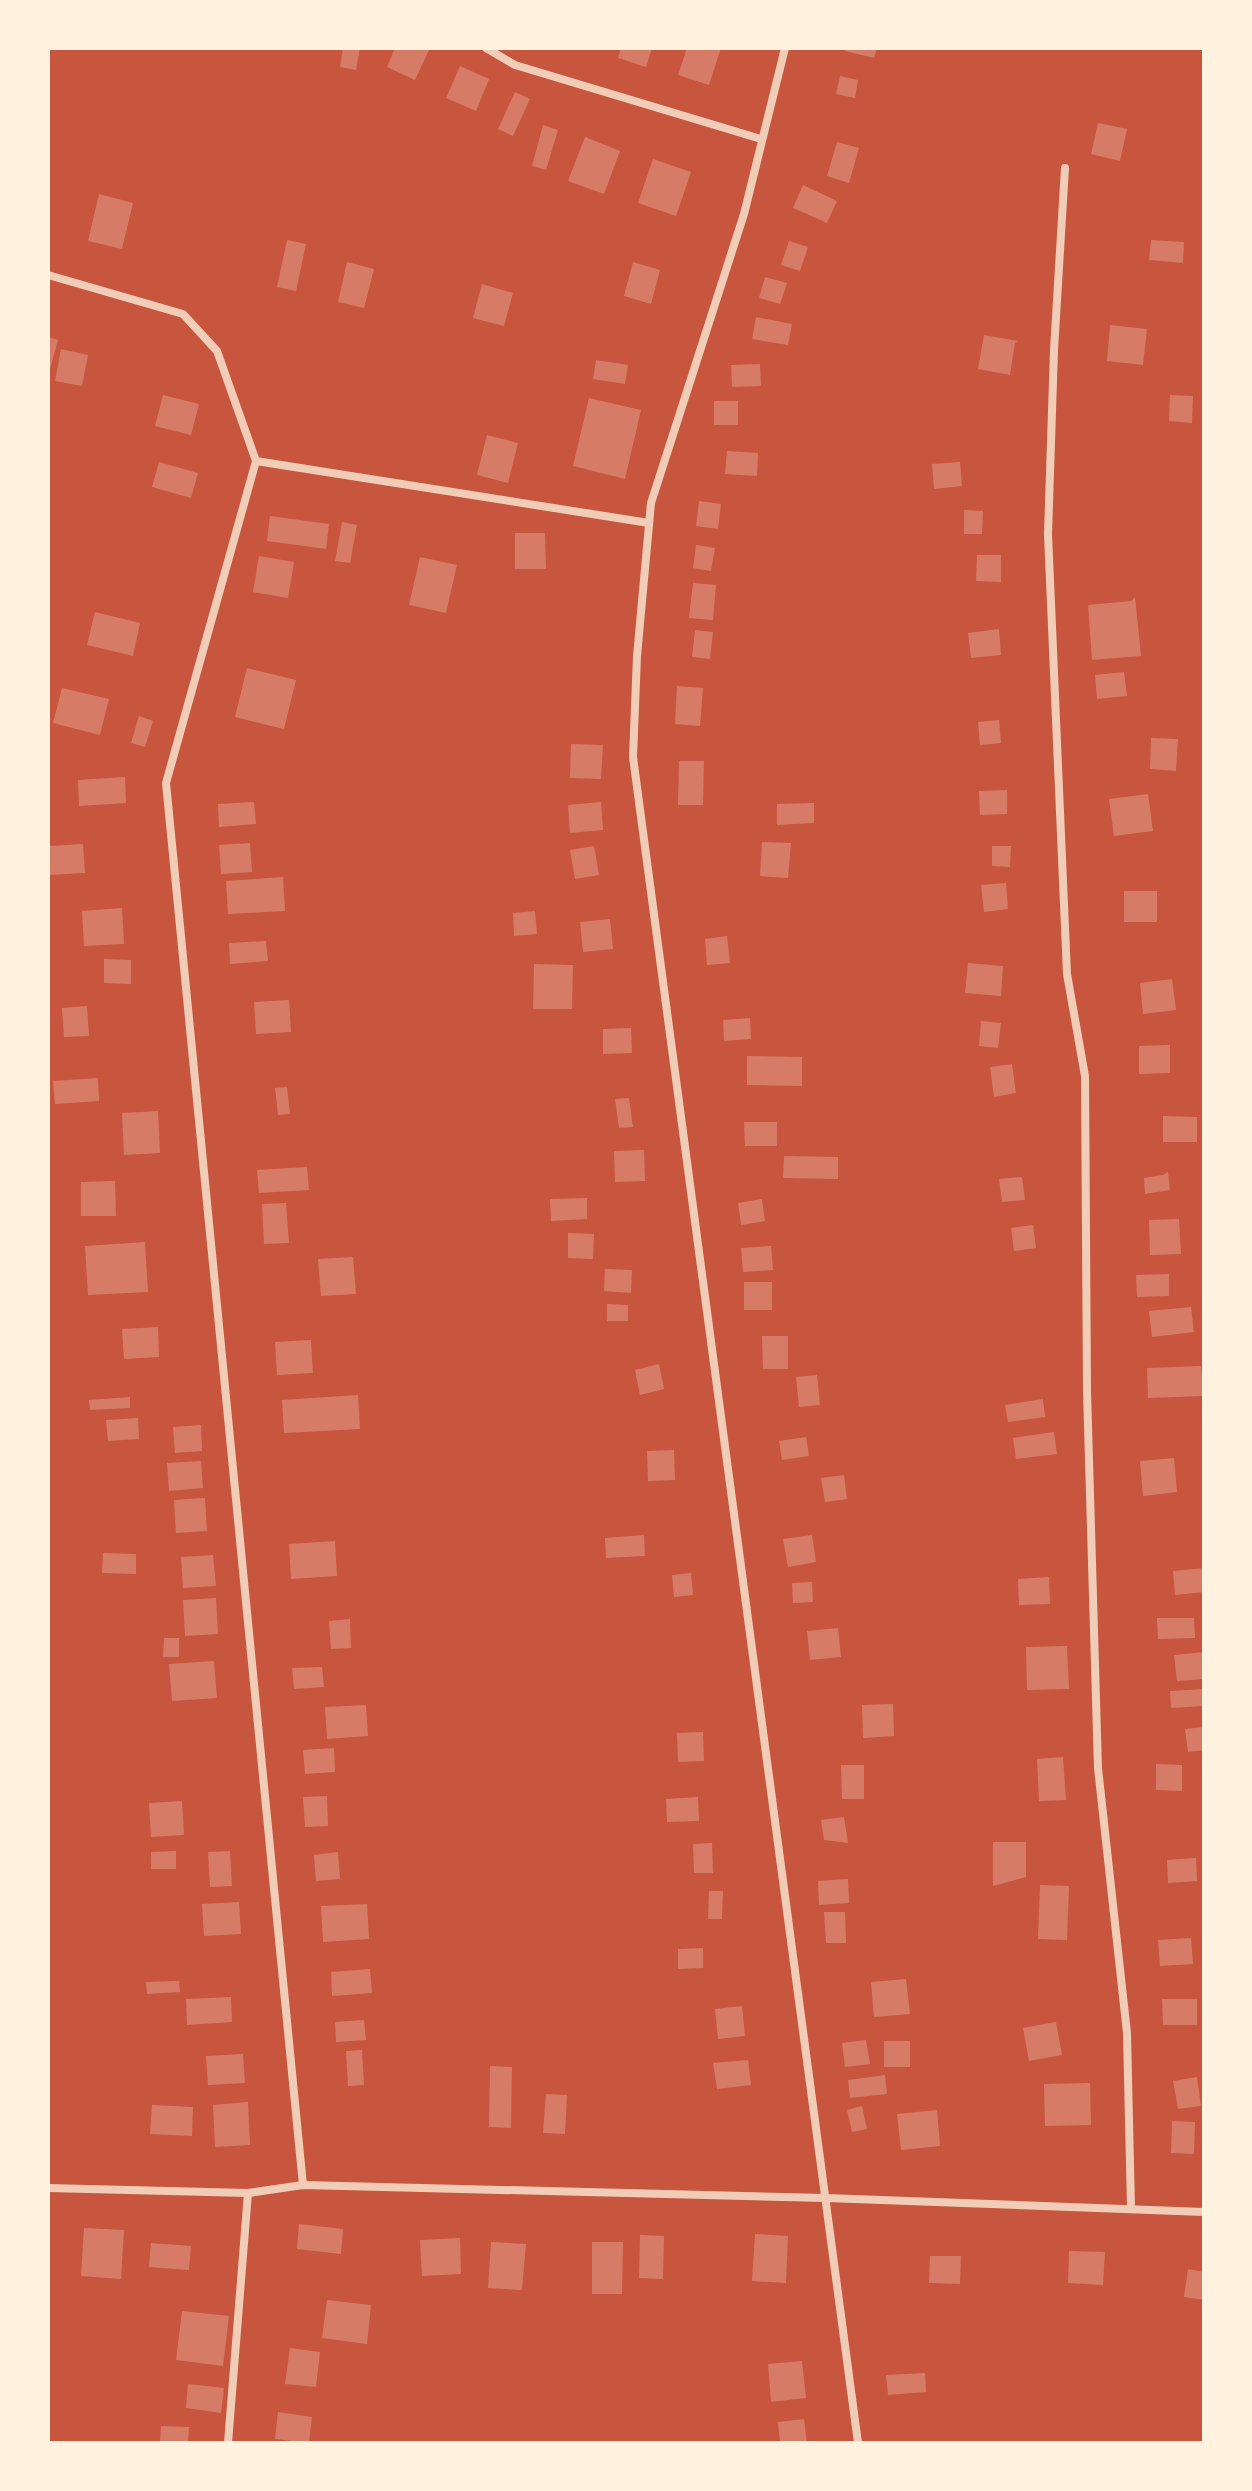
<svg xmlns="http://www.w3.org/2000/svg" width="1252" height="2491" font-family="'Playfair Display',serif">
  <style>
    .building { fill: #d67c66 }
    .lines { fill: none; stroke-linecap: round; stroke-linejoin: round }
    .minor { stroke: #f1ccb7; stroke-width: 8 }
  </style>
  <rect width="100%" height="100%" fill="#c8553d"/>
  <g class="building">
    <path d="M343,48H360L356,70L340,67Z"/>
    <path d="M395,48H430L415,80L387,67Z"/>
    <path d="M621,48H652L646,67L618,58Z"/>
    <path d="M687,48H721L709,85L678,75Z"/>
    <path d="M846,48H877L874,58L845,51Z"/>
    <path d="M460,66L489,79L476,111L446,98Z"/>
    <path d="M840,76L858,80L855,98L836,94Z"/>
    <path d="M515,92L530,99L513,136L498,129Z"/>
    <path d="M1098,123L1127,129L1120,161L1091,154Z"/>
    <path d="M543,125L558,130L546,170L532,166Z"/>
    <path d="M585,137L620,151L604,194L568,181Z"/>
    <path d="M837,142L859,148L849,183L827,176Z"/>
    <path d="M653,159L691,172L676,216L638,203Z"/>
    <path d="M803,185L837,201L827,223L793,208Z"/>
    <path d="M99,194L133,203L122,249L88,241Z"/>
    <path d="M287,240L306,244L296,291L277,287Z"/>
    <path d="M1151,240L1184,242L1183,263L1149,260Z"/>
    <path d="M789,241L808,247L800,271L781,265Z"/>
    <path d="M347,262L374,269L364,308L338,302Z"/>
    <path d="M633,262L660,270L651,304L624,296Z"/>
    <path d="M765,277L787,283L780,304L759,298Z"/>
    <path d="M482,284L513,293L504,326L473,318Z"/>
    <path d="M756,317L792,324L788,345L752,339Z"/>
    <path d="M1110,325L1147,329L1143,365L1107,361Z"/>
    <path d="M984,335L1018,341L1015,343L1010,375L978,369Z"/>
    <path d="M48,337L58,340L49,373H48Z"/>
    <path d="M61,349L88,355L82,386L55,381Z"/>
    <path d="M596,360L628,365L625,384L593,379Z"/>
    <path d="M760,364L761,386L732,387L731,365Z"/>
    <path d="M163,395L199,404L191,435L155,426Z"/>
    <path d="M1170,395L1193,396L1192,423L1169,421Z"/>
    <path d="M589,398L641,410L625,479L573,466Z"/>
    <rect x="714" y="401" width="24" height="24"/>
    <path d="M487,435L518,443L508,483L477,475Z"/>
    <path d="M727,451L758,453L757,476L725,474Z"/>
    <path d="M159,462L198,473L191,498L152,487Z"/>
    <path d="M960,462L962,486L934,489L932,464Z"/>
    <path d="M699,501L721,504L718,529L696,526Z"/>
    <path d="M964,510L983,511L982,534H964Z"/>
    <path d="M270,516L329,524L326,549L267,541Z"/>
    <path d="M342,522L357,525L350,563L335,561Z"/>
    <path d="M515,533H545L546,569H515Z"/>
    <path d="M696,545L715,548L711,571L693,568Z"/>
    <path d="M977,555H1001V582L976,581Z"/>
    <path d="M259,556L294,562L288,598L253,592Z"/>
    <path d="M420,557L457,565L446,613L409,605Z"/>
    <path d="M693,583L716,585L713,620L689,618Z"/>
    <path d="M1135,597L1141,656L1092,660L1088,605L1131,601Z"/>
    <path d="M95,612L140,623L133,656L87,645Z"/>
    <path d="M999,629L1001,655L971,658L968,633Z"/>
    <path d="M695,630L713,632L710,659L692,657Z"/>
    <path d="M247,668L296,680L284,729L235,717Z"/>
    <path d="M1124,672L1127,696L1097,699L1095,675Z"/>
    <path d="M677,686L703,688L700,726L675,724Z"/>
    <path d="M62,688L109,699L100,735L53,723Z"/>
    <path d="M139,716L153,721L145,747L131,743Z"/>
    <path d="M999,720L1001,743L980,745L978,722Z"/>
    <path d="M1151,738L1178,739L1176,771L1150,769Z"/>
    <path d="M571,744L603,745L601,779L570,778Z"/>
    <path d="M679,761H704L703,805H678Z"/>
    <path d="M125,777L126,803L79,806L78,780Z"/>
    <path d="M1007,790V814L980,815L979,791Z"/>
    <path d="M1148,794L1153,831L1114,836L1109,799Z"/>
    <path d="M254,802L256,824L219,827L218,804Z"/>
    <path d="M601,802L603,830L570,833L568,805Z"/>
    <path d="M814,803V823L777,825V804Z"/>
    <path d="M762,842L791,843L788,878L760,876Z"/>
    <path d="M250,843L252,872L221,874L219,845Z"/>
    <path d="M83,844L85,873L48,875V846Z"/>
    <path d="M594,846L599,875L575,879L570,850Z"/>
    <path d="M992,846H1011L1010,867L992,866Z"/>
    <path d="M283,877L285,911L228,914L226,881Z"/>
    <path d="M1006,883L1008,909L984,912L981,885Z"/>
    <rect x="1124" y="891" width="33" height="31"/>
    <path d="M122,908L124,944L84,946L82,911Z"/>
    <path d="M535,911L537,934L514,936L513,913Z"/>
    <path d="M610,919L613,949L583,952L580,922Z"/>
    <path d="M727,936L730,963L707,965L705,939Z"/>
    <path d="M266,941L268,961L230,964L229,943Z"/>
    <path d="M104,959L131,960V984L104,983Z"/>
    <path d="M968,963L1003,966L1001,996L965,993Z"/>
    <path d="M534,964L573,965L572,1009H533Z"/>
    <path d="M1172,979L1176,1010L1143,1014L1140,983Z"/>
    <path d="M289,1000L291,1032L256,1034L254,1002Z"/>
    <path d="M87,1006L89,1036L64,1037L62,1008Z"/>
    <path d="M750,1018L751,1039L724,1041L723,1020Z"/>
    <path d="M981,1021L1001,1023L998,1048L979,1046Z"/>
    <path d="M631,1028L632,1053L603,1054V1029Z"/>
    <path d="M1170,1045V1073L1139,1074V1046Z"/>
    <path d="M747,1056L802,1057V1086L747,1085Z"/>
    <path d="M1012,1064L1016,1093L994,1097L990,1067Z"/>
    <path d="M98,1078L99,1101L55,1104L53,1081Z"/>
    <path d="M287,1087L290,1114L278,1115L275,1088Z"/>
    <path d="M629,1098L633,1127L619,1128L615,1099Z"/>
    <path d="M158,1111L160,1153L124,1155L122,1113Z"/>
    <path d="M1163,1116L1197,1117V1142H1163Z"/>
    <path d="M744,1122H777V1146H745Z"/>
    <path d="M644,1150L645,1181L615,1182L614,1151Z"/>
    <path d="M784,1156L838,1157V1179L783,1178Z"/>
    <path d="M307,1167L309,1190L259,1193L257,1170Z"/>
    <path d="M1168,1172L1170,1190L1145,1194L1144,1178L1163,1175Z"/>
    <path d="M1022,1177L1025,1200L1002,1202L999,1179Z"/>
    <path d="M115,1181L116,1216H81V1182Z"/>
    <path d="M587,1198V1219L551,1221L550,1199Z"/>
    <path d="M762,1199L765,1221L741,1225L738,1203Z"/>
    <path d="M286,1203L289,1243L264,1244L262,1204Z"/>
    <path d="M1179,1219L1181,1254L1150,1255L1149,1220Z"/>
    <path d="M1033,1225L1036,1248L1014,1251L1011,1228Z"/>
    <path d="M568,1233L594,1234L593,1259L568,1258Z"/>
    <path d="M145,1242L148,1292L88,1295L85,1246Z"/>
    <path d="M771,1246L773,1270L743,1272L741,1248Z"/>
    <path d="M353,1257L356,1294L321,1296L318,1259Z"/>
    <path d="M605,1269L632,1270L631,1293L604,1291Z"/>
    <path d="M1169,1274V1296L1137,1297L1136,1275Z"/>
    <rect x="744" y="1282" width="28" height="28"/>
    <path d="M607,1304L628,1305V1321H607Z"/>
    <path d="M1191,1307L1194,1332L1152,1337L1149,1311Z"/>
    <path d="M158,1327L159,1357L124,1359L122,1329Z"/>
    <path d="M762,1336H788V1369H763Z"/>
    <path d="M311,1340L313,1373L277,1375L275,1342Z"/>
    <path d="M659,1364L664,1389L640,1395L635,1370Z"/>
    <path d="M1201,1366L1203,1396L1148,1398L1147,1368Z"/>
    <path d="M817,1375L820,1405L799,1407L796,1377Z"/>
    <path d="M358,1395L360,1429L284,1433L282,1400Z"/>
    <path d="M130,1397V1408L90,1410L89,1400Z"/>
    <path d="M1043,1399L1045,1417L1008,1422L1005,1405Z"/>
    <path d="M138,1418L139,1439L108,1441L106,1420Z"/>
    <path d="M201,1425L202,1451L175,1453L173,1427Z"/>
    <path d="M1054,1432L1057,1454L1016,1459L1013,1438Z"/>
    <path d="M806,1437L809,1456L782,1460L779,1441Z"/>
    <path d="M674,1450L675,1480L648,1481L647,1451Z"/>
    <path d="M1174,1458L1177,1492L1143,1496L1140,1461Z"/>
    <path d="M201,1461L203,1488L169,1491L167,1463Z"/>
    <path d="M844,1475L847,1499L825,1502L821,1478Z"/>
    <path d="M205,1498L207,1531L176,1533L174,1500Z"/>
    <path d="M644,1535L645,1556L606,1558L605,1538Z"/>
    <path d="M812,1535L816,1562L788,1567L783,1539Z"/>
    <path d="M335,1541L337,1576L291,1579L289,1544Z"/>
    <path d="M103,1553L136,1554V1574L102,1573Z"/>
    <path d="M213,1555L216,1586L183,1588L181,1557Z"/>
    <path d="M1204,1568V1592L1175,1595L1173,1571Z"/>
    <path d="M691,1573L693,1595L674,1597L672,1575Z"/>
    <path d="M1049,1577L1050,1604L1019,1605L1018,1579Z"/>
    <path d="M812,1582L813,1602L793,1603L792,1583Z"/>
    <path d="M216,1598L218,1634L185,1636L183,1600Z"/>
    <path d="M1157,1618H1194L1195,1638L1158,1639Z"/>
    <path d="M350,1619L351,1648L331,1649L329,1621Z"/>
    <path d="M838,1628L841,1657L810,1660L807,1631Z"/>
    <path d="M164,1638H179V1657H163Z"/>
    <path d="M1067,1646L1069,1689L1027,1690L1026,1647Z"/>
    <path d="M1204,1652V1679L1177,1681L1174,1655Z"/>
    <path d="M214,1661L217,1698L172,1701L169,1664Z"/>
    <path d="M322,1667L324,1687L294,1689L292,1668Z"/>
    <path d="M1204,1689V1706L1171,1708L1170,1691Z"/>
    <path d="M893,1704L894,1736L863,1738L862,1705Z"/>
    <path d="M366,1705L368,1736L327,1739L325,1707Z"/>
    <path d="M1204,1727V1750L1188,1752L1185,1729Z"/>
    <path d="M703,1732L704,1761L678,1762L677,1733Z"/>
    <path d="M334,1748L335,1772L305,1774L303,1750Z"/>
    <path d="M1063,1757L1066,1800L1039,1801L1037,1759Z"/>
    <path d="M1156,1764L1182,1765V1791L1156,1790Z"/>
    <path d="M841,1765H864V1799H842Z"/>
    <path d="M327,1796L328,1826L305,1827L303,1797Z"/>
    <path d="M698,1797L699,1821L667,1822L666,1799Z"/>
    <path d="M182,1801L184,1835L151,1837L149,1803Z"/>
    <path d="M844,1817L848,1843L824,1840L821,1820Z"/>
    <path d="M993,1842H1026V1877L993,1886Z"/>
    <path d="M712,1843L713,1873H694L693,1844Z"/>
    <path d="M176,1851V1869H151V1852Z"/>
    <path d="M230,1851L232,1886L210,1887L208,1852Z"/>
    <path d="M338,1852L340,1879L316,1881L314,1855Z"/>
    <path d="M1196,1858L1197,1881L1168,1883L1167,1860Z"/>
    <path d="M848,1879L849,1903L819,1905L818,1881Z"/>
    <path d="M1040,1885L1069,1886L1067,1940L1038,1939Z"/>
    <path d="M709,1891H723L722,1919H708Z"/>
    <path d="M239,1902L241,1934L204,1936L202,1904Z"/>
    <path d="M367,1904L369,1939L323,1942L321,1906Z"/>
    <path d="M824,1912H845L846,1943H826Z"/>
    <path d="M1191,1938L1193,1964L1160,1966L1158,1940Z"/>
    <path d="M703,1948V1968L678,1969V1949Z"/>
    <path d="M370,1969L372,1993L332,1996L331,1972Z"/>
    <path d="M906,1979L910,2014L874,2017L871,1982Z"/>
    <path d="M179,1981L180,1992L147,1994L146,1982Z"/>
    <path d="M231,1997L232,2022L187,2025L186,1999Z"/>
    <path d="M1162,1999H1197V2025H1163Z"/>
    <path d="M742,2006L745,2036L718,2039L715,2009Z"/>
    <path d="M364,2020L366,2040L336,2042L335,2022Z"/>
    <path d="M1056,2022L1062,2055L1029,2061L1023,2028Z"/>
    <path d="M866,2040L870,2064L845,2067L842,2043Z"/>
    <rect x="884" y="2041" width="26" height="26"/>
    <path d="M362,2050L364,2085L348,2086L346,2051Z"/>
    <path d="M243,2054L245,2083L208,2085L206,2056Z"/>
    <path d="M748,2060L751,2085L717,2089L713,2063Z"/>
    <path d="M490,2066L512,2067L511,2128L489,2127Z"/>
    <path d="M885,2075L887,2094L850,2098L848,2080Z"/>
    <path d="M1197,2077L1201,2106L1178,2109L1173,2081Z"/>
    <path d="M1090,2083L1091,2125L1045,2126L1044,2084Z"/>
    <path d="M546,2094L567,2095L565,2134L543,2133Z"/>
    <path d="M248,2102L250,2145L215,2147L213,2105Z"/>
    <path d="M152,2105L193,2107L192,2136L150,2134Z"/>
    <path d="M862,2106L867,2129L852,2132L847,2110Z"/>
    <path d="M937,2110L940,2146L901,2150L897,2114Z"/>
    <path d="M1172,2121L1195,2122L1194,2154L1171,2153Z"/>
    <path d="M299,2224L343,2229L341,2254L297,2249Z"/>
    <path d="M84,2228L124,2230L121,2279L81,2276Z"/>
    <path d="M755,2234L788,2236L786,2283L752,2281Z"/>
    <path d="M640,2235L664,2236L663,2279L639,2278Z"/>
    <path d="M460,2238L461,2274L422,2276L420,2240Z"/>
    <path d="M491,2242L526,2244L522,2290L488,2288Z"/>
    <path d="M592,2242H623L622,2294H592Z"/>
    <path d="M151,2243L191,2246L189,2270L149,2267Z"/>
    <path d="M1069,2251L1105,2252L1103,2285L1068,2283Z"/>
    <path d="M930,2256H961L960,2284L929,2283Z"/>
    <path d="M1188,2269L1204,2272V2300L1184,2297Z"/>
    <path d="M327,2300L371,2305L367,2344L322,2338Z"/>
    <path d="M182,2311L229,2316L223,2366L176,2360Z"/>
    <path d="M290,2348L320,2352L316,2387L285,2384Z"/>
    <path d="M802,2361L806,2398L771,2402L768,2364Z"/>
    <path d="M925,2373L926,2392L888,2395L886,2375Z"/>
    <path d="M188,2384L224,2388L221,2413L186,2408Z"/>
    <path d="M278,2412L312,2417L309,2443L275,2439Z"/>
    <path d="M804,2419L807,2443H780L778,2422Z"/>
    <path d="M161,2426L189,2427L188,2443H160Z"/>
  </g>
  <g class="lines">
    <g class="minor">
      <path d="M486,48L515,65L761,139"/>
      <path d="M785,48L744,214L651,503L637,656L633,757L858,2443"/>
      <path d="M1065,168L1054,350L1048,534L1067,974L1085,1076L1087,1391L1098,1768L1127,2033L1131,2208"/>
      <path d="M48,275L183,314L217,351L256,461L649,523"/>
      <path d="M256,461L166,783L303,2185"/>
      <path d="M48,2188L248,2193L303,2185L826,2198L1204,2212"/>
      <path d="M228,2443L248,2193"/>
    </g>
  </g>
  <rect width="1252" height="2491" fill="none" stroke="#fff3e0" stroke-width="100"/>
</svg>
